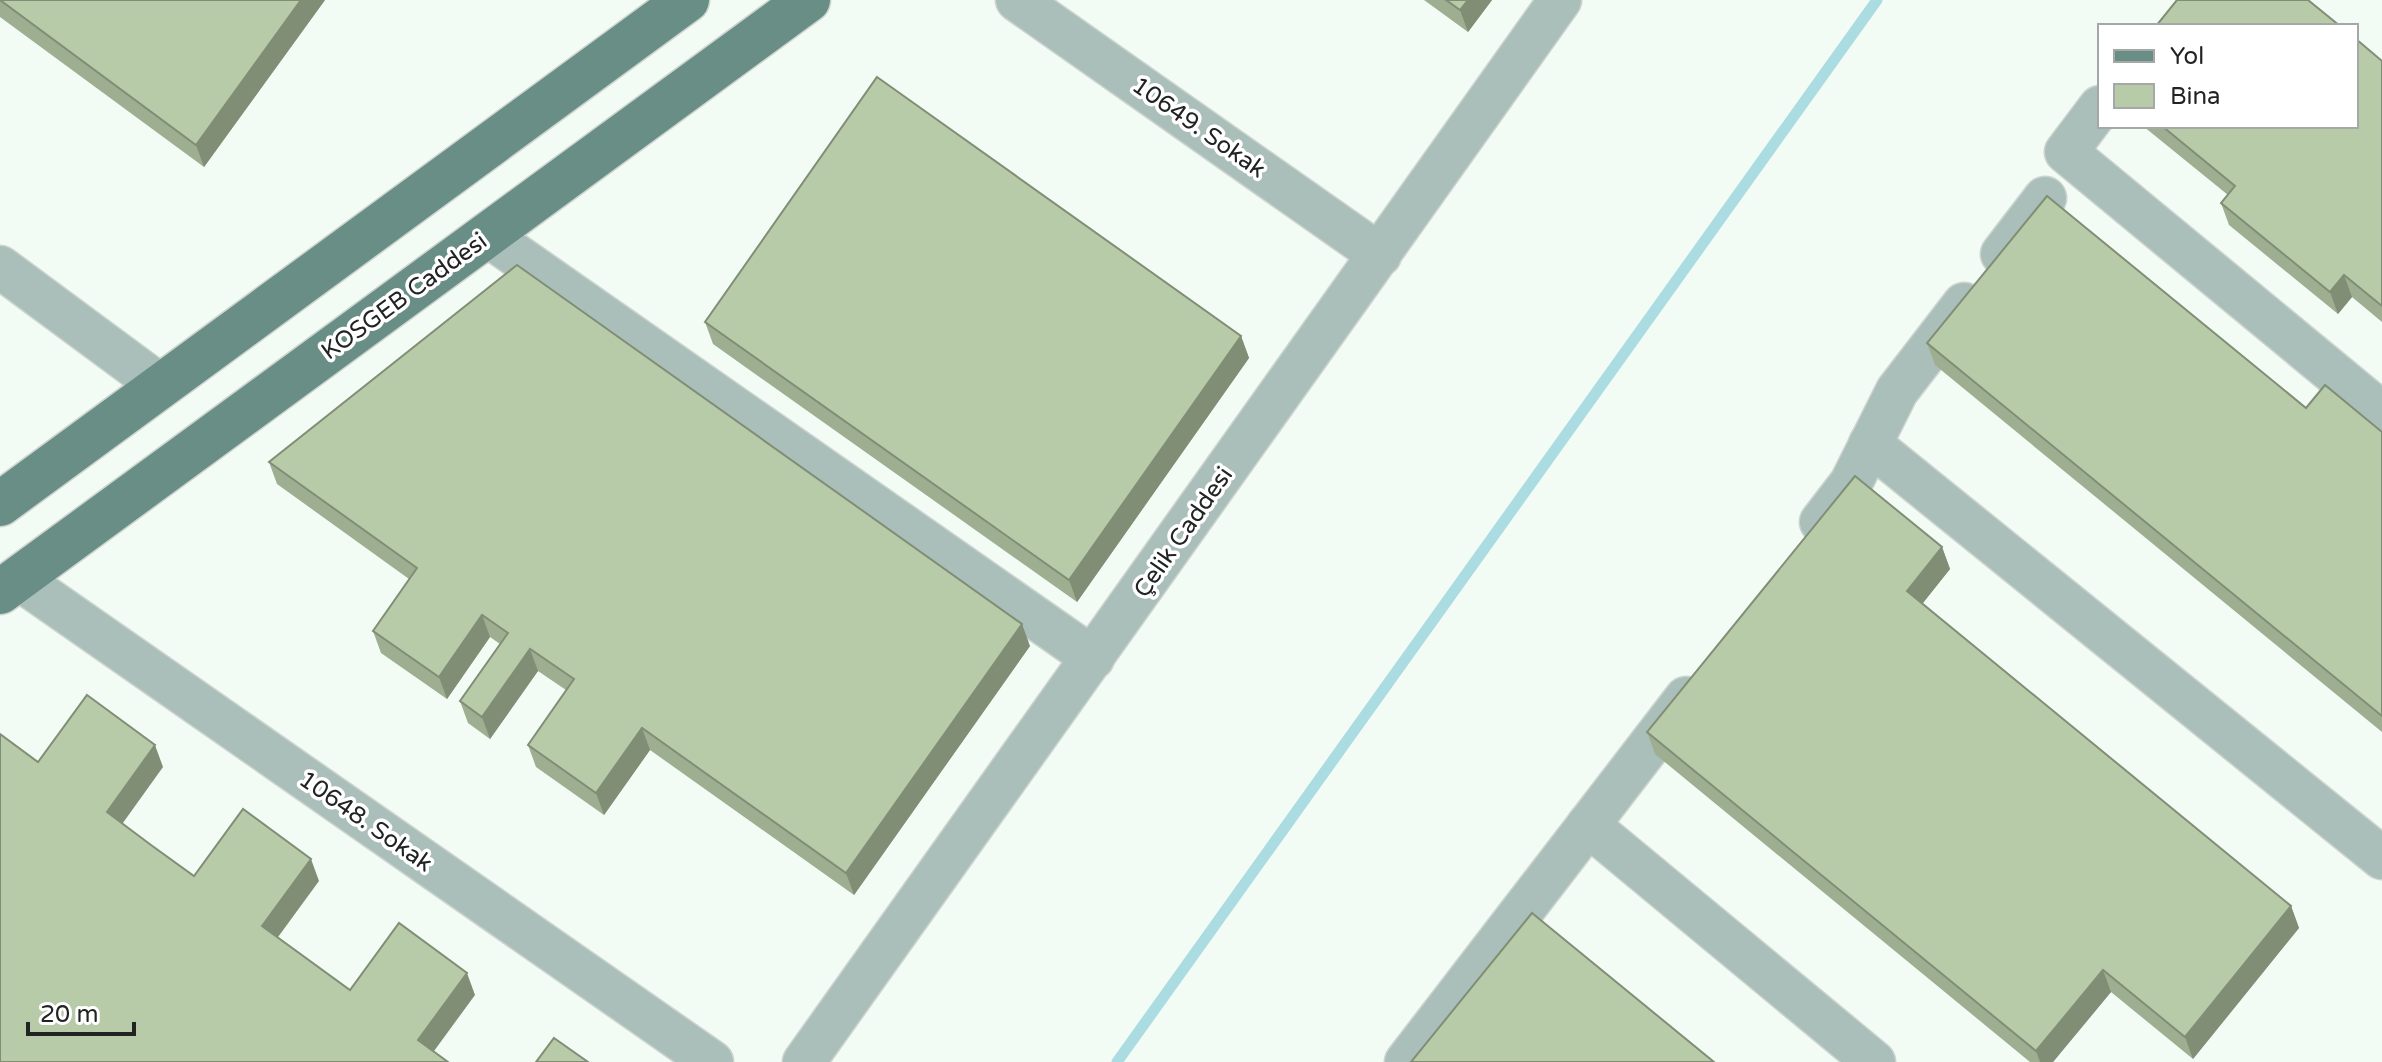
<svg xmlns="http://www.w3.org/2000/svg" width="2382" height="1062" font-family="'Varela Round',sans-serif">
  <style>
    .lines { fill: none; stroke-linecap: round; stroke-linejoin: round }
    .stream { stroke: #abdce2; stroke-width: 11 }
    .minor-casing { stroke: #cdd4cf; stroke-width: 45 }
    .major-casing { stroke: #cdd4cf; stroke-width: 47 }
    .minor { stroke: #aabfba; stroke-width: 42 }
    .major { stroke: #688e86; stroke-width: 44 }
    .wall { fill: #9eaf91 }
    .shaded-wall { fill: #818e76 }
    .building { fill: #b8cba9; stroke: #818e76; stroke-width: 2 }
    .labels { text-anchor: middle; stroke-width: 7; stroke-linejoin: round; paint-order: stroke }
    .street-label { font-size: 24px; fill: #212422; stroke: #fff }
  </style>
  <rect width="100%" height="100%" fill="#f3fbf5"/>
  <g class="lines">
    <path class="stream" d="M1117,1062L1877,0"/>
    <g class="minor-casing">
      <g id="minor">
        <path d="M1017,0L1380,255"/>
        <path d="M2100,107L2066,152L2382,413"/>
        <path d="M487,235L1093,658"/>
        <path d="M2002,254L2045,198"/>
        <path d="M0,267L161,386"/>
        <path d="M1870,444L2382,858"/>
        <path d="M1821,522L1851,483L1897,391L1964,304"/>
        <path d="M19,579L712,1062"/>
        <path d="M1588,825L1874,1062"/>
        <path d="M804,1062L1560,0"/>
        <path d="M1406,1062L1686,698"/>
      </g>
    </g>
    <g class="major-casing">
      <g id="major">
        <path d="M0,504L687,0"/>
        <path d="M0,592L808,0"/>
      </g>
    </g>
    <use href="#minor" class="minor"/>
    <use href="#major" class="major"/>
  </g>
  <g class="wall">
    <path d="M0,0H325L204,167L0,17Z"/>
    <path d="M1424,0H1492L1468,32Z"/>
    <path d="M2382,61V322L2352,297L2338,314L2229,225L2221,203L2228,195L2143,126H2356Z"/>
    <path d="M705,322L1241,336L1249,358L1077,602L713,344Z"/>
    <path d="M1927,343L2306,408L2382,432V732L1935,365Z"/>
    <path d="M269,462L1030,646L854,895L650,750L604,815L536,767L528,745L566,690L538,671L490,739L468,723L460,701L500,644L490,637L447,699L381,653L373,631L409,579L277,484Z"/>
    <path d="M1942,547L1950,569L1922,604L2291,906L2299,928L2193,1059L2111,992L2053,1062H2030L1655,754L1647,732Z"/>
  </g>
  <g class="shaded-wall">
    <path d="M301,0H325L204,167L196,145Z"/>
    <path d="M1468,0H1492L1468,32L1460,10Z"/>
    <path d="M2344,275L2352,297L2338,314L2330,292Z"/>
    <path d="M1241,336L1249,358L1077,602L1069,580Z"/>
    <path d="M1942,547L1950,569L1915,613L1907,591Z"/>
    <path d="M482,615L490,637L447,699L439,677Z"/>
    <path d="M1022,624L1030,646L854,895L846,873Z"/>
    <path d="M530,649L538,671L490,739L482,717Z"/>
    <path d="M642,728L650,750L604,815L596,793Z"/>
    <path d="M155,745L163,767L115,834L107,812Z"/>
    <path d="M311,859L319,881L270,948L262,926Z"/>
    <path d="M2291,906L2299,928L2193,1059L2185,1037Z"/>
    <path d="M2103,970L2111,992L2053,1062H2040L2036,1051Z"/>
    <path d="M467,973L475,995L426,1062L418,1040Z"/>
  </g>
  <g class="building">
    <path d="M0,0H301L196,145Z"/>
    <path d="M1446,0H1468L1460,10Z"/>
    <path d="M2177,0H2308L2340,26H2156Z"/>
    <path d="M2356,39L2382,61V306L2344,275L2330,292L2221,203L2235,186L2162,126H2356Z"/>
    <path d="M877,77L1241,336L1069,580L705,322Z"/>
    <path d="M2047,196L2306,408L2325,385L2382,432V716L1927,343Z"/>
    <path d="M517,265L1022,624L846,873L642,728L596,793L528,745L574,679L530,649L482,717L460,701L508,633L482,615L439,677L373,631L417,568L269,462Z"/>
    <path d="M1855,476L1942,547L1907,591L2291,906L2185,1037L2103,970L2036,1051L1647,732Z"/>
    <path d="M87,695L155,745L107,812L151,845L194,876L243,809L311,859L262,926L350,990L399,923L467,973L418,1040L448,1062H0V734L38,762Z"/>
    <path d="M1532,913L1714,1062H1411Z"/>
    <path d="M554,1038L588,1062H536Z"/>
  </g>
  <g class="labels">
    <g class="street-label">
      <text transform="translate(1199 127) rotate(35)" y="8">10649. Sokak</text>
      <text transform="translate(404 296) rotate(-36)" y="8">KOSGEB Caddesi</text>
      <text transform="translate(1183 532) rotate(-55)" y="8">Çelik Caddesi</text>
      <text transform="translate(366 821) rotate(35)" y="8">10648. Sokak</text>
    </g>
  </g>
  <rect x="2098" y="24" width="260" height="104" fill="#ffffff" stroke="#a6a7a7" stroke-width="2"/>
  <rect x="2114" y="50" width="40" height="12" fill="#688e86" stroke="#a6a7a7" stroke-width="2"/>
  <text x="2170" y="64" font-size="24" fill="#212422">Yol</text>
  <rect x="2114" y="84" width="40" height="24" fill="#b8cba9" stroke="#a6a7a7" stroke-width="2"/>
  <text x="2170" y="104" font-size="24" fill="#212422">Bina</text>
  <path d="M28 1022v12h106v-12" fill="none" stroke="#212422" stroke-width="4"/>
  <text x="40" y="1022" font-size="24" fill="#212422" stroke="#ffffff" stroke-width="6" paint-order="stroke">20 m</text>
</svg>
